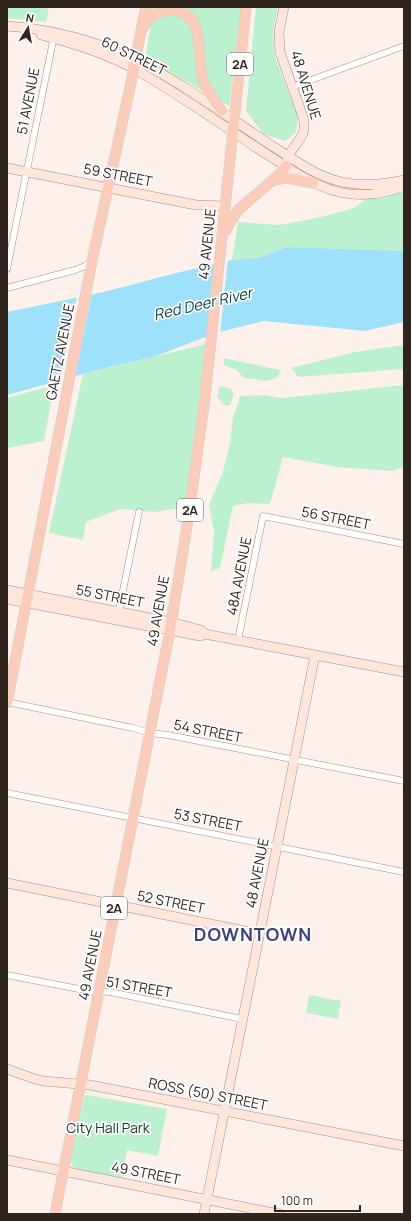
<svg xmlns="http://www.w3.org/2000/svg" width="411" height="1221" font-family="Manrope,sans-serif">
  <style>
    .green { fill: #bcf1d0 }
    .water { fill: #9ee1fb }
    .pier { fill: #fef0eb }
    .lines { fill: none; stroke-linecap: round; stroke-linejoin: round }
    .street-casing { stroke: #aa8c81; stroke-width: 7 }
    .secondary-casing { stroke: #aa8c81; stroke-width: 10 }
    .primary-casing { stroke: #d1cfce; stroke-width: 11 }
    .street { stroke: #fff; stroke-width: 6 }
    .secondary { stroke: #fde6dc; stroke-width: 9 }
    .primary { stroke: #fbccba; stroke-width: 10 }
    .primary-bridge-casing { stroke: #d1cfce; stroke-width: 11; stroke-linecap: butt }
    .primary-bridge { stroke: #fbccba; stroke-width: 10 }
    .labels { text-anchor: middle; stroke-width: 3.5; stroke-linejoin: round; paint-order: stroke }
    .shield { fill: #fff; stroke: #6e6662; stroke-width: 1 }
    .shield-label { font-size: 13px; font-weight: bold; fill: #30241f }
    .street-label { font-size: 14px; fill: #30241f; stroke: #fff }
    .park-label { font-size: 14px; fill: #093821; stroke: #fff }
    .water-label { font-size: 15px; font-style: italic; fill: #034152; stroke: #fff }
    .district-label { font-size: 18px; font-weight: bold; letter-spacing: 1px; fill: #39427e; stroke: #fff }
  </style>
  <rect width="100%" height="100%" fill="#fef0eb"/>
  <g class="green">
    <path d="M7,7H49L46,22L7,18Z"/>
    <path d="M154,7H241L229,106L145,58Z"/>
    <path d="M256,7H278L273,32L275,57L298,117L296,132L285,141L263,134L246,111Z"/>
    <path d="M404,192V251L287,247L258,258L232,260L238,222L279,225L321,217L354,208L366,199Z"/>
    <path d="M206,344L186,507L154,512L120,509L86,522L83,540L49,533L83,374Z"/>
    <path d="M404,345V369L298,377L291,368L355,352Z"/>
    <path d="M223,358L281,370L277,378L267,381L244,378L236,370L224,365Z"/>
    <path d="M54,385L44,441L7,448V398Z"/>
    <path d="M404,385V467L392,471L337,467L283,457L270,504L248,503L233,506L220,568L211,571L214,532L209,505L223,472L230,443L233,418L240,396L265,395L282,398Z"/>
    <path d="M220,386L231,389L234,395L230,405H224L217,397Z"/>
    <path d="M309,995L341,1001L338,1019L306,1013Z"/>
    <path d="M86,1095L167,1109L158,1156L127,1150L122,1178L74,1169L71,1162L84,1098Z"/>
  </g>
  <path class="water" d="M287,247L404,251V322L365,331L264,321L219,332L156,356L94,371L7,395V312L104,292L172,274L232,260L258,258Z"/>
  <g class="pier">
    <path d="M228,259L220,334L206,339L214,262Z"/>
    <path d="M92,293L75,378L60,382L77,296Z"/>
  </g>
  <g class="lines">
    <g class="street-casing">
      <g id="street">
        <path d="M292,87L404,46"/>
        <path d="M7,269L54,36"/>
        <path d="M7,288L75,270L85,266L92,261"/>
        <path d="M118,615L139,512"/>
        <path d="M238,640L263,516L404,544"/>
        <path d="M7,702L133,728L150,733L168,735L404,781"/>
        <path d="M7,793L404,872"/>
        <path d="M7,975L89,991L110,992L242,1019"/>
      </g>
    </g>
    <g class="secondary-casing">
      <g id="secondary">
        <path d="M284,7L279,32L280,52L303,117C309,140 291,143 287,161"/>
        <path d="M7,26C14,27 21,27 28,28C69,34 101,43 138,61C186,85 229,118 274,147C295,160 314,175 338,181C360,187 382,185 404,180"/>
        <path d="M41,35C75,44 108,54 138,71C184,97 227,129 271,157C292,170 311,184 335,191C357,197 383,195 404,186"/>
        <path d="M7,168L196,205L225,206"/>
        <path d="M7,590L171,622L201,630L205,634"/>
        <path d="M7,599L200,636L205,634L404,672"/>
        <path d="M7,883L260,934"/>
        <path d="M7,1069L32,1078L43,1081L90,1085L404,1146"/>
        <path d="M7,1160L279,1214"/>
        <path d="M204,1214L315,655"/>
      </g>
    </g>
    <g class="primary-casing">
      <g id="primary">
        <path d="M141,31C149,17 152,13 169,10C173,10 176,11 181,12C205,20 197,57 202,76C205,89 214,100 222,111"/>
        <path d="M138,46L146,7"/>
        <path d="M274,180L287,178L313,183"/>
        <path d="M225,231L238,210L281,173L286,166"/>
        <path d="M7,703L92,261L131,83"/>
        <path d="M55,1214L170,630L188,520L205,398L246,7"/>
      </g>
    </g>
    <use href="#street" class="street"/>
    <use href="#secondary" class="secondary"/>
    <use href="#primary" class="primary"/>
    <g class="primary-bridge-casing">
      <path id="primary-bridge" d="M131,83L138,46"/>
    </g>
    <use href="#primary-bridge" class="primary-bridge"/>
  </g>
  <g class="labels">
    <g class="shield">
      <rect x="227" y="53" width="26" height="22" rx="3"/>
      <rect x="177" y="499" width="26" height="22" rx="3"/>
      <rect x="101" y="897" width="26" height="22" rx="3"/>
    </g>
    <g class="shield-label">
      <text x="240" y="69">2A</text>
      <text x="190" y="515">2A</text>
      <text x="114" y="913">2A</text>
    </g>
    <g class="street-label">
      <text transform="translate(134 56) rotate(26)" y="5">60 STREET</text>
      <text transform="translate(306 85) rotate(73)" y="5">48 AVENUE</text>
      <text transform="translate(28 101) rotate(-79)" y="5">51 AVENUE</text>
      <text transform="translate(118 175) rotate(11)" y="5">59 STREET</text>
      <text transform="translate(207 244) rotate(-84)" y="5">49 AVENUE</text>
      <text transform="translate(60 352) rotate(-79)" y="5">GAETZ AVENUE</text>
      <text transform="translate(336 518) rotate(11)" y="5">56 STREET</text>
      <text transform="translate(239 576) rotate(-79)" y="5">48A AVENUE</text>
      <text transform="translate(110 596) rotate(11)" y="5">55 STREET</text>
      <text transform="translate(158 611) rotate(-80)" y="5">49 AVENUE</text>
      <text transform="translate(208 731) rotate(11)" y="5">54 STREET</text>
      <text transform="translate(208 820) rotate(11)" y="5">53 STREET</text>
      <text transform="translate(257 873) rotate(-79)" y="5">48 AVENUE</text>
      <text transform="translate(171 902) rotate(11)" y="5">52 STREET</text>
      <text transform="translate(90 965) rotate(-79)" y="5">49 AVENUE</text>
      <text transform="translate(139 987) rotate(10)" y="5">51 STREET</text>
      <text transform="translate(208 1094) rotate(11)" y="5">ROSS (50) STREET</text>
      <text transform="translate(146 1173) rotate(11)" y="5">49 STREET</text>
    </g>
    <g class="park-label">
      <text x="108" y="1133">City Hall Park</text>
    </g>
    <g class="water-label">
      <text transform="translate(203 304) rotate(-13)" y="5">Red Deer River</text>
    </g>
    <g class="district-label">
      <text x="253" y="941">DOWNTOWN</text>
    </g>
  </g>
  <rect width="411" height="1221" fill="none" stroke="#30241f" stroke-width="16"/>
  <g transform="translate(28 28) rotate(11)" stroke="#ffffff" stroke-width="3" paint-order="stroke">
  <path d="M0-3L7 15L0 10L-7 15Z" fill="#30241f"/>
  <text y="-6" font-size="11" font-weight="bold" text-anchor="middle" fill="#30241f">N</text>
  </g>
  <path d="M275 1205v6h85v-6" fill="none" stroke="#30241f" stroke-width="2"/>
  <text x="281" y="1205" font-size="12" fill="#30241f" stroke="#ffffff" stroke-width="3" paint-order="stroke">100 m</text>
</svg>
